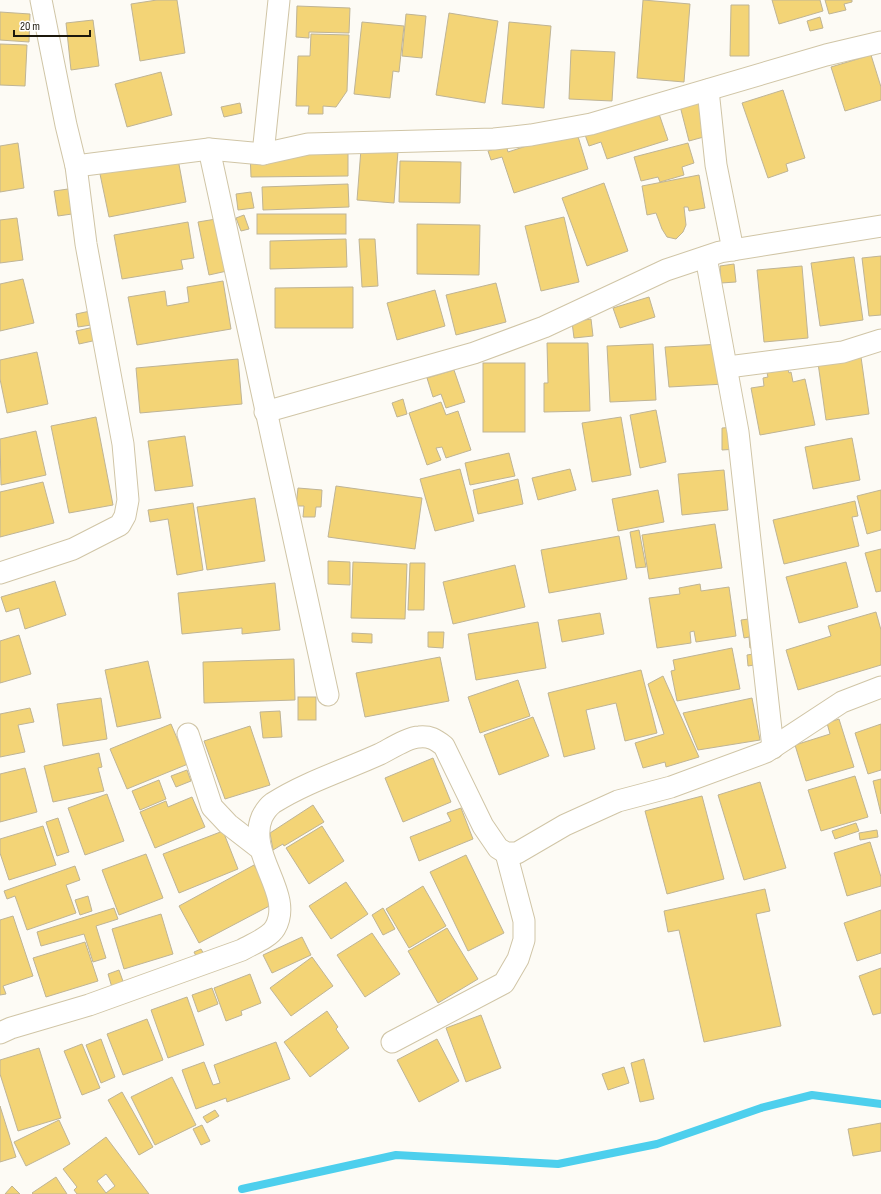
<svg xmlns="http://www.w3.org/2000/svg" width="881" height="1194" font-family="'Sofia Sans Condensed',sans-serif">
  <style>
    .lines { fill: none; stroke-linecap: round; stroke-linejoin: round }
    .stream { stroke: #4dcfed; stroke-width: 8 }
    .building { fill: #f3d476; stroke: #bfb495; fill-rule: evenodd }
    .minor-casing { stroke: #d0c5a6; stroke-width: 23 }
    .minor { stroke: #fff; stroke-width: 21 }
  </style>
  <rect width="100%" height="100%" fill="#fdfbf5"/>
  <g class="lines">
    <path class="stream" d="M242,1189L396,1155L558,1164L657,1144L761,1108L812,1095L881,1104"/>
  </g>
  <g class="building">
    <path d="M157,0H177L185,53L140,61L131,4Z"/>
    <path d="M643,0L690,4L684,82L637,78Z"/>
    <path d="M772,0H820L823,11L779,24Z"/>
    <path d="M825,0H852V2L844,4L846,10L829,14Z"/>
    <path d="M731,5H749V56H730Z"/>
    <path d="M297,6L350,8L349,33L309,32V38L296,37Z"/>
    <path d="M0,12L30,14L29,42L0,40Z"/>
    <path d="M449,13L498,21L485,103L436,95Z"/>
    <path d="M406,14L426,16L422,58L402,56Z"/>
    <path d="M820,17L823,28L810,31L807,21Z"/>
    <path d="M93,20L99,66L71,70L66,23Z"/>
    <path d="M362,22L404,26L399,72L393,71L390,98L354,94Z"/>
    <path d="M509,22L551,26L544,108L502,104Z"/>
    <path d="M311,34L349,35L347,91L336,107L323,106V114H308L309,106H296L298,56H310Z"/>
    <path d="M0,44L27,45L25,86L0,85Z"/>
    <path d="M571,50L615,52L612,101L569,99Z"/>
    <path d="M871,55L881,87V100L845,111L831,67Z"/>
    <path d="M161,72L172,115L127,127L115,84Z"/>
    <path d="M783,90L805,158L786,164L788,171L768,178L742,103Z"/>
    <path d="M702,100L711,135L689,141L680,106Z"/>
    <path d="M240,103L242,113L224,117L221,107Z"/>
    <path d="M657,108L668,140L607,159L601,142L589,146L584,132Z"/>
    <path d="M576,130L588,169L514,193L502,157L491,160L488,151L506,145L508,152Z"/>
    <path d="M18,143L24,188L0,192V146Z"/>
    <path d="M688,143L694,163L682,167L684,175L660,182L658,177L641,181L634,157Z"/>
    <path d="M361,149L398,151L394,203L357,200Z"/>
    <path d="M348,151V176L251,177L250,152Z"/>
    <path d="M178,159L186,202L109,217L100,174Z"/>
    <path d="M400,161L461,162L460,203L399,202Z"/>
    <path d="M699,175L705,208L689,211L688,207H684L686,225L683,232L676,239L667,237L662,229L656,213L647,215L642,186Z"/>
    <path d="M604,183L628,251L587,266L562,198Z"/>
    <path d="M348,184L349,207L263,210L262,187Z"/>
    <path d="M75,188L79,213L58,216L54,191Z"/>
    <path d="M251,192L254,208L238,210L236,194Z"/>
    <rect x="257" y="214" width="89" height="20"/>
    <path d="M244,215L249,229L241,231L236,218Z"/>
    <path d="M564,217L579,282L541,291L525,226Z"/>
    <path d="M17,218L23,260L0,263V220Z"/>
    <path d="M216,219L227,271L209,275L198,222Z"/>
    <path d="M188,222L194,258L181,260L183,269L122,279L114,235Z"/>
    <path d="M417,224L480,225L479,275L417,274Z"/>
    <path d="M346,239L347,267L270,269V241Z"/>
    <path d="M359,239H375L378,286L362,287Z"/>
    <path d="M881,256V315L869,316L862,258Z"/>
    <path d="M854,257L863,320L820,326L811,263Z"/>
    <path d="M734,264L736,282L721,283L720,266Z"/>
    <path d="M802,266L808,338L764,342L757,270Z"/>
    <path d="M23,279L34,323L0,331V284Z"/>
    <path d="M223,281L231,329L137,345L128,297L165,291L167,306L189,302L187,287Z"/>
    <path d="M496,283L506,322L456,335L446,295Z"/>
    <path d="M353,287V328H275V288Z"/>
    <path d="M435,290L445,326L397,340L387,303Z"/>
    <path d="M649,297L655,317L620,328L613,308Z"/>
    <path d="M95,310L98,324L78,327L76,314Z"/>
    <path d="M591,319L593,336L574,338L572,322Z"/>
    <path d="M94,327L97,340L79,344L76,331Z"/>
    <path d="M547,343H588L590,411L544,412V383H548Z"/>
    <path d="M653,344L656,400L610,402L607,346Z"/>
    <path d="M722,344L725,384L669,387L665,347Z"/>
    <path d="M37,352L48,404L7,413L0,379V360Z"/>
    <path d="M861,357L869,414L826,420L818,363Z"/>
    <path d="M238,359L242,404L140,413L136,368Z"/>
    <rect x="483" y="363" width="42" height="69"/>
    <path d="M788,369L789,373L791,372L793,382L805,379L815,425L760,435L751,388L764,386L763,378L768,377L767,373Z"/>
    <path d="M454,370L465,402L446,408L441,394L433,397L427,378Z"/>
    <path d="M403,399L407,414L397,417L392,403Z"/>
    <path d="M441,402L446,415L458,411L471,450L446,458L442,447L436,448L441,460L427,465L409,413Z"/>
    <path d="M656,410L666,462L640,468L630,415Z"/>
    <path d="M96,417L113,505L69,513L51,426Z"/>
    <path d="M621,417L631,475L592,482L582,423Z"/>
    <path d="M737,427V449L722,450V428Z"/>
    <path d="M36,431L46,475L1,485L0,439Z"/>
    <path d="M185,436L193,486L155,491L148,441Z"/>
    <path d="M852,438L860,480L813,489L805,447Z"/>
    <path d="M509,453L515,476L470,485L465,463Z"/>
    <path d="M460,469L474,521L435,531L420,479Z"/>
    <path d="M570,469L576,490L538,500L532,478Z"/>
    <path d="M724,470L728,510L682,515L678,474Z"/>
    <path d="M518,479L523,504L478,514L473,490Z"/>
    <path d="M43,482L54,523L0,537V492Z"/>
    <path d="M336,486L422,498L415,549L328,537Z"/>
    <path d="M298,488L322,490L321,507H316L315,517H303L304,506H296Z"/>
    <path d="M658,490L664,522L618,531L612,499Z"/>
    <path d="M881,490V530L867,534L857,496Z"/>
    <path d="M255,498L265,561L207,570L197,507Z"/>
    <path d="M855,501L858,516L852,517L859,546L784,564L773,520Z"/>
    <path d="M193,503L203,570L177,575L168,519L150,522L148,510Z"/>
    <path d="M715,524L722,568L649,579L642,535Z"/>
    <path d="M639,530L646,567L636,568L630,532Z"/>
    <path d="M619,536L627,579L549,593L541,550Z"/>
    <path d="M881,549V591L876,592L865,553Z"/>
    <path d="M328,561L350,562V585L328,584Z"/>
    <path d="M353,562L407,564L405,619L351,618Z"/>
    <path d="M846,562L858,607L799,623L786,577Z"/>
    <path d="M410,563H425L424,610H408Z"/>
    <path d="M515,565L525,607L453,624L443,582Z"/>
    <path d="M55,581L66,615L25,629L19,608L6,612L1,597Z"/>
    <path d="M275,583L280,630L242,634V628L182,634L178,593Z"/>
    <path d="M700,584L701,591L729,587L736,636L696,642L694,631L690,632L691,643L657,648L649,598L680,594L679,588Z"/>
    <path d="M876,612L881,630V665L798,690L786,650L831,636L828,626Z"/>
    <path d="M600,613L604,634L562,642L558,620Z"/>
    <path d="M756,618L760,647L750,648L749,637L744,638L741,620Z"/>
    <path d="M538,622L546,668L476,680L468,634Z"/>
    <path d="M428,632H444L443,648L428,647Z"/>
    <path d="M352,633L372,634V643L352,642Z"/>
    <path d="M19,635L31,674L0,683V641Z"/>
    <path d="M732,648L740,689L677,701L671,671L675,670L673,660Z"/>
    <path d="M759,653L760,664L748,666L747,655Z"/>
    <path d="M440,657L449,701L365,717L356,673Z"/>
    <path d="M294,659L295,700L204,703L203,662Z"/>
    <path d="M148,661L161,718L117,727L105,670Z"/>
    <path d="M641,670L657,733L625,741L616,703L586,710L595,749L564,757L548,693Z"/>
    <path d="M663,676L699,757L666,767L665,762L643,768L635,743L664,734L648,684Z"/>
    <path d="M518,680L530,716L480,733L468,697Z"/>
    <rect x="298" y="697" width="18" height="23"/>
    <path d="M101,698L107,739L63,746L57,704Z"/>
    <path d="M752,698L760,740L698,750L683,713Z"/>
    <path d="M30,708L34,722L18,725L25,752L0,757V714Z"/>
    <path d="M280,711L282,737L263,738L260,712Z"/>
    <path d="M533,717L549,756L499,775L484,735Z"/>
    <path d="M839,719L854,767L806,781L795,745L830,734L827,723Z"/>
    <path d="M171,724L188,764L127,789L110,749Z"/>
    <path d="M881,724V770L868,774L855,733Z"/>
    <path d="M250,726L270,785L225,799L204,741Z"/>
    <path d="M99,753L102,767L98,768L104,791L53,802L44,766Z"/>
    <path d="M433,758L451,802L403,822L385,778Z"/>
    <path d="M25,768L37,812L0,822V774Z"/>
    <path d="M187,770L191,781L176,787L171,776Z"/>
    <path d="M855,776L868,817L821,831L808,790Z"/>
    <path d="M881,779V814L873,781Z"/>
    <path d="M159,780L166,799L140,810L132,791Z"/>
    <path d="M760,782L786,868L744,880L718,795Z"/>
    <path d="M107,794L124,841L85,855L68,808Z"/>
    <path d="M702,796L724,879L667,894L645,811Z"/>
    <path d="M192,797L205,827L155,848L140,812L166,801L168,807Z"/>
    <path d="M313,805L324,822L284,846L283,844L273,850L270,833Z"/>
    <path d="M461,808L473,839L419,861L410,837L451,821L447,813Z"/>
    <path d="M58,818L69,852L57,856L46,822Z"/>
    <path d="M856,823L859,831L835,839L832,831Z"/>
    <path d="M43,826L56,865L9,880L0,853V839Z"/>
    <path d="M322,826L344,861L309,884L286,848Z"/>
    <path d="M877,830L878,837L860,840L859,833Z"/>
    <path d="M223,831L238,869L179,893L163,854Z"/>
    <path d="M870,842L881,877V886L847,896L834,853Z"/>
    <path d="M146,854L163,898L119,915L102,870Z"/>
    <path d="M466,855L504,933L468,951L430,872Z"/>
    <path d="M254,865L275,903L199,943L179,906Z"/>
    <path d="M75,866L80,880L66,885L76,913L27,930L15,896L7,899L4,891Z"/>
    <path d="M346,882L368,914L331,939L309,906Z"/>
    <path d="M423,886L446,926L409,948L386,909Z"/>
    <path d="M765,889L770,911L756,914L781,1026L704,1042L679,930L668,932L664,911Z"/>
    <path d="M88,896L92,911L80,915L75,900Z"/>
    <path d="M114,908L118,919L96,926L106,958L93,962L84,934L41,946L37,932Z"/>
    <path d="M383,908L395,929L383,935L372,915Z"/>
    <path d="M881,910V953L857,961L844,923Z"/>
    <path d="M161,914L173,954L124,969L112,929Z"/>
    <path d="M13,916L33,976L3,986L6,994L0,995V920Z"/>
    <path d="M447,928L478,979L438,1003L408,951Z"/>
    <path d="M372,933L400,974L365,997L337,955Z"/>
    <path d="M302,937L311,955L272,973L263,955Z"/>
    <path d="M85,942L98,981L46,997L33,958Z"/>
    <path d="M201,949L206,958L199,962L194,952Z"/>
    <path d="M312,957L333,986L291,1016L270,988Z"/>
    <path d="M881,968V1013L873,1015L859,976Z"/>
    <path d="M119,970L125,987L113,991L108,974Z"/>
    <path d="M250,974L261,1003L241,1011L242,1015L226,1021L214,988Z"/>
    <path d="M212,988L218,1004L198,1012L192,995Z"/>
    <path d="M187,997L204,1045L168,1058L151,1010Z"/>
    <path d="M327,1011L338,1027L336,1029L349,1048L310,1077L284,1042Z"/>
    <path d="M481,1015L501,1068L466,1082L446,1028Z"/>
    <path d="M147,1019L163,1060L123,1075L107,1034Z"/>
    <path d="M101,1039L115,1077L101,1083L86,1045Z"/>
    <path d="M437,1039L459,1081L419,1102L397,1060Z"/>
    <path d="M276,1042L290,1079L227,1102L226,1098L196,1109L182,1070L204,1062L213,1085L220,1083L214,1065Z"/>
    <path d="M82,1044L100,1088L82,1095L64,1051Z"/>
    <path d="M39,1048L61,1118L18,1131L0,1074V1060Z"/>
    <path d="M644,1059L654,1099L640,1102L631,1063Z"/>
    <path d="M624,1067L629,1083L608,1090L602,1074Z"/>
    <path d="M172,1077L196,1125L155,1145L131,1097Z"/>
    <path d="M122,1092L153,1147L139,1155L108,1100Z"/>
    <path d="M0,1106L16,1157L0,1162Z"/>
    <path d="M215,1110L219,1116L207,1123L203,1117Z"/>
    <path d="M59,1120L70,1144L26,1166L14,1142Z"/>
    <path d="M881,1123V1151L853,1156L848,1129Z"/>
    <path d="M202,1125L210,1141L201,1145L193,1129Z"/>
    <path d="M106,1137L149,1194H77L74,1190L77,1187L63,1169ZM106,1174L115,1186L106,1193L97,1181Z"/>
    <path d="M56,1177L67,1194H33L32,1193Z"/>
    <path d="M12,1186L20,1194H5Z"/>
  </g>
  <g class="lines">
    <g class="minor-casing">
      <g id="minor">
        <path d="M708,90L716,165L733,250"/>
        <path d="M209,149L328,695"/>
        <path d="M263,154L279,0"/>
        <path d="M76,166L209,149L263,154L308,144L494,139L531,135L591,124L826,55L881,42"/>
        <path d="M706,257L738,432L773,748"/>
        <path d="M728,367L843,352L881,340"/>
        <path d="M265,412L474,353L544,327L666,270L720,252L881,226"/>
        <path d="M0,573L73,549L120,525L125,516L128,500L123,444L86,244L76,166L66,125L41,0"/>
        <path d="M188,734L212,807L228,824L259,848"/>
        <path d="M0,1033L11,1028L89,1005L242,950C252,944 269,938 275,928C295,894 246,855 262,817C264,813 269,806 273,803C306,782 345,770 380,754C390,749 409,737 419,737C430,736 435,739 444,746L483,826L498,848L506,853H517L565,825L618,801L671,787L766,752L842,702L881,687"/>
        <path d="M392,1042L504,983L518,959L524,940V921L506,853"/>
      </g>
    </g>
    <use href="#minor" class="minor"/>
  </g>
  <path d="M14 30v6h76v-6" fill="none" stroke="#1c180c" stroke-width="2"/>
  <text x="20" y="30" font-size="12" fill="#1c180c" stroke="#ffffff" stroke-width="3" paint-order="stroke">20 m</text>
</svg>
